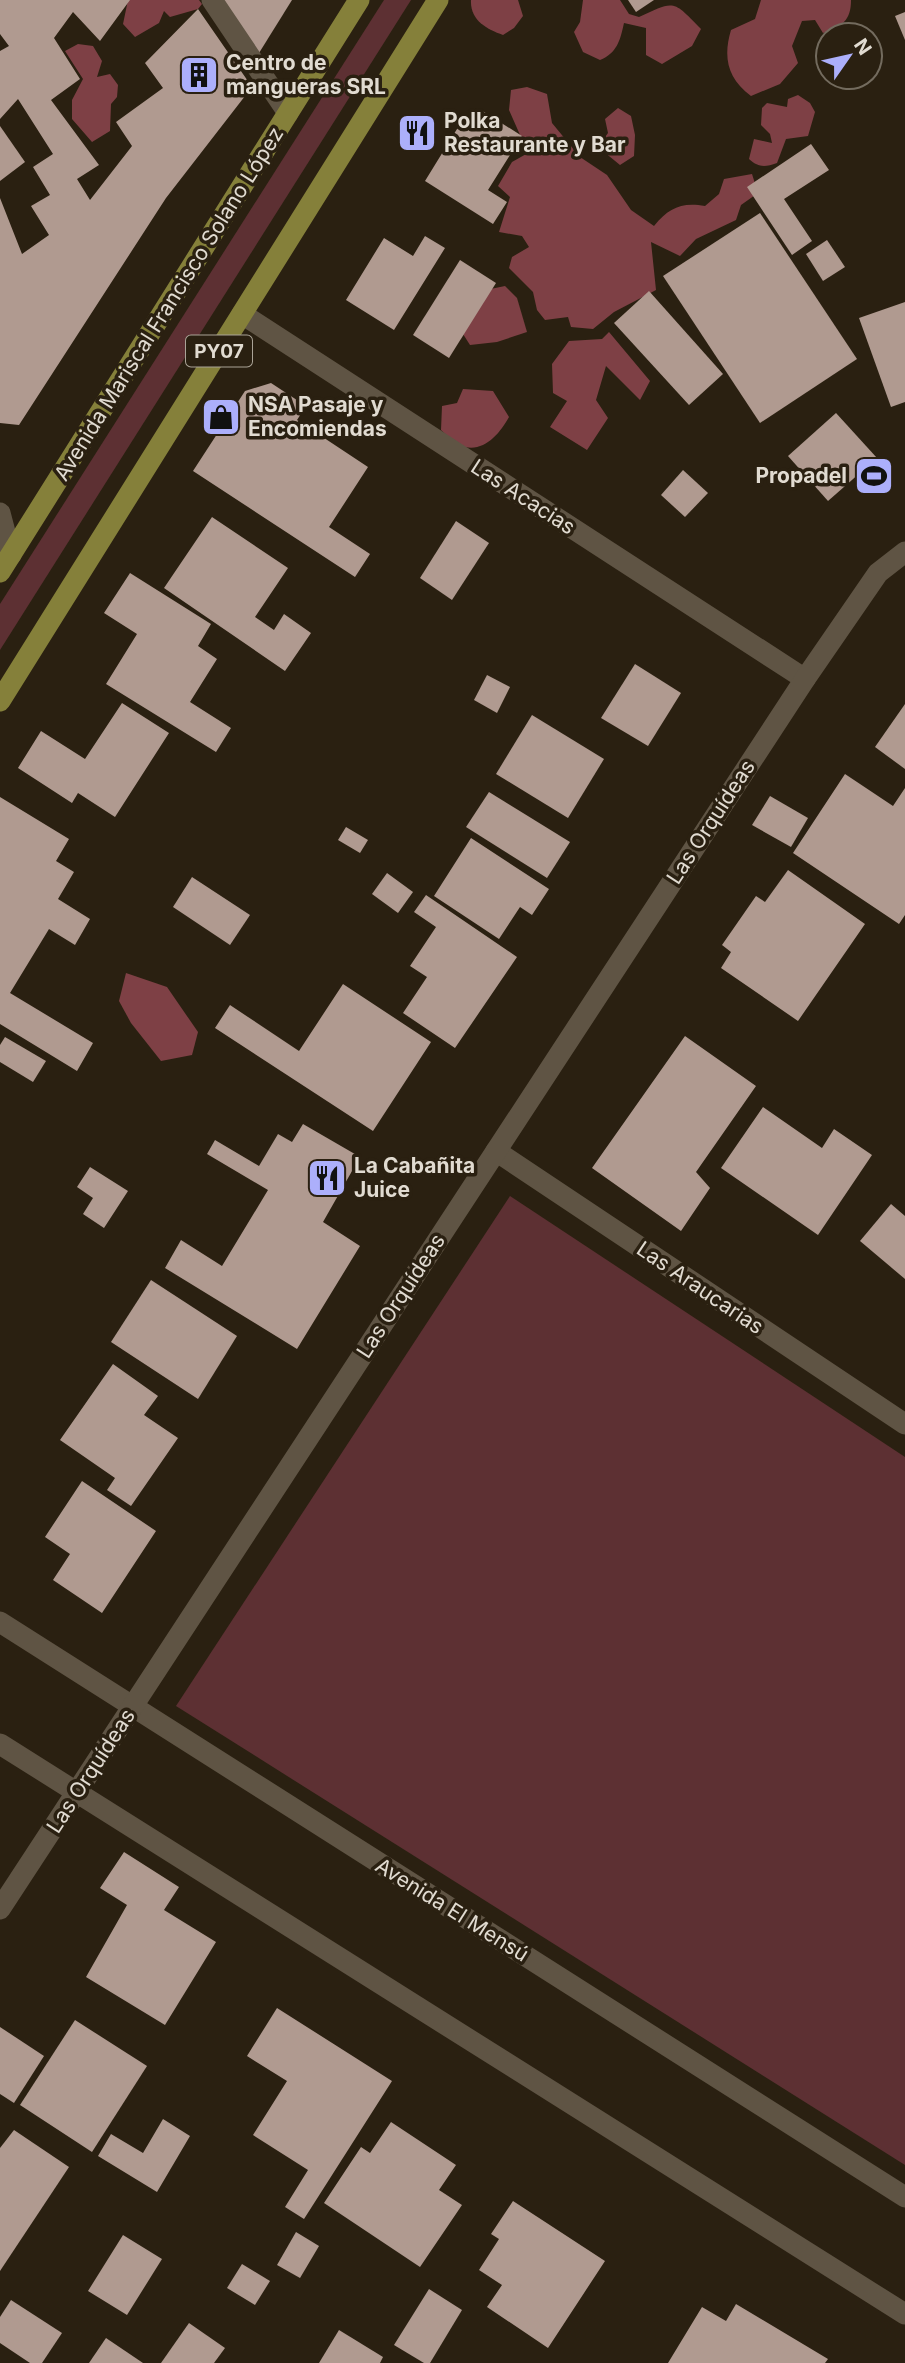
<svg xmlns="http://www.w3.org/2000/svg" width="905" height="2363" font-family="Inter,sans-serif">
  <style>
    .green { fill: #5d3033 }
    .forest { fill: #7e4045 }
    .building { fill: #b09a90 }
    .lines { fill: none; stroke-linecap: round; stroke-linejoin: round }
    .street { stroke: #5f5444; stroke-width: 21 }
    .primary { stroke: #85803a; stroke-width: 21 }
    .labels { text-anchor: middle; stroke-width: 7; stroke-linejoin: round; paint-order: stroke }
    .shield { fill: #2a2011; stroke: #aaa397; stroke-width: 2 }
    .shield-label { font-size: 19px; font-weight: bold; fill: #e1dbd1 }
    .poi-label { font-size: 21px; font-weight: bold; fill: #e1dbd1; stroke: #2a2011; text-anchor: start }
    .street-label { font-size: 21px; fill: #e1dbd1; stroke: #2a2011 }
  </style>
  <rect width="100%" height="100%" fill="#2a2011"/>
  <g class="green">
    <path d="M384,0H411L0,650V604Z"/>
    <path d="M510,1196L905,1457V2165L176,1706Z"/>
  </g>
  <g class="forest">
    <path d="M128,0H199L202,4L198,9L170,17L164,11L159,23L135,37L123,24Z"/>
    <path d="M471,0H518L523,16L514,28L503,35C486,29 470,20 471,0Z"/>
    <path d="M583,0H620L629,14L639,17C675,0 673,0 701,29L692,46L662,64L646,55V28L624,23C620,41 617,53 600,60L583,52L574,32L580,22Z"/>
    <path d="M761,0H851C851,21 842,26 823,33L815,20L802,21L792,46L798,63L780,84L751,96C727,78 723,57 731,30L755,19Z"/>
    <path d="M78,44L93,46L102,61L97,77L110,74L118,85L117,97L111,104L110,131L92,142L72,119V100L83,79L65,51Z"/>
    <path d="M527,87L547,94L552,123L580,157L607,175L631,210L654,226C669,208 681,202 705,206L719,194L724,179L752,174L758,193L741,205L736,220L696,239L680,256L651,242L656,290L614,312L593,329L571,327L568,317L545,320L537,310L533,292L509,268L512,257L529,247L522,236L499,232L510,197L498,186L512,162L528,153L509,110L511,90Z"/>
    <path d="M798,95L810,103L815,112L808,136L786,139L777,163C765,167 759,168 749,159L754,139L772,143L770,134L761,125L762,108L767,103L787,107L788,99Z"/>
    <path d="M618,108L631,116L635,135L634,156L620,165L598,147L608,133L605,119Z"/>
    <path d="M505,286L517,298L527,332L497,342L470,345L456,323L481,291Z"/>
    <path d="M609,332L650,381L640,400L606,366L596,400L608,418L587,450L550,427L567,401L553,393L552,364L569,341L602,339Z"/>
    <path d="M463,389L493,391L509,417C499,435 482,455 459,445C453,443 446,434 441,430L442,406L457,403Z"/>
    <path d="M126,973L167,987L198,1032L192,1055L161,1061L131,1023L119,1001Z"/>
  </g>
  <g class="building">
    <path d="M0,0H130L100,41L73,12L54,38L80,79L51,100L99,165L77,179L90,200L132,146L116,122L163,88L145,63L198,9L252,87L166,198L19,425L0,423V198L22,254L49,235L31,206L50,195L33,167L53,154L18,99L0,119V51L9,46L0,34Z"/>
    <path d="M223,0H292L259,53Z"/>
    <path d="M628,0H654L636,12Z"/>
    <path d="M905,12V40L895,16Z"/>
    <path d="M481,110L522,136L488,190L507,202L493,224L425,181L465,116L473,122Z"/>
    <path d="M0,126L25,162L0,181Z"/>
    <path d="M811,144L829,170L784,199L812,241L792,255L747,187Z"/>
    <path d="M760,213L857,359L760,423L663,276Z"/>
    <path d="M425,236L445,248L394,330L346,300L384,238L413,256Z"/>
    <path d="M827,240L845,267L823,281L806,254Z"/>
    <path d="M460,260L496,283L449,358L413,335Z"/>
    <path d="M649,291L723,374L689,405L614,323Z"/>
    <path d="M905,302V402L891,407L859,318Z"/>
    <path d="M271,383L306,406L297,420L368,467L329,527L370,554L355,577L193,471L245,391Z"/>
    <path d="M836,413L877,458L828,501L788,456Z"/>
    <path d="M683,470L708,493L685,517L661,495Z"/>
    <path d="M212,517L288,568L255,617L274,630L284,614L311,633L285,671L164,588Z"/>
    <path d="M456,521L489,543L452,600L420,578Z"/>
    <path d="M130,573L211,624L198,646L217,659L190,702L231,728L216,752L106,684L137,634L104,613Z"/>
    <path d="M635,664L681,693L648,746L601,718Z"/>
    <path d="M487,675L510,687L497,713L474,700Z"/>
    <path d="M122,703L169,733L115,817L78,793L72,803L18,768L41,731L85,759Z"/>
    <path d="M905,704V769L875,747Z"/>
    <path d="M532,715L604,759L568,818L496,774Z"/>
    <path d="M845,774L893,806L905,788V915L899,924L793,853Z"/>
    <path d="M489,792L570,842L547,878L466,827Z"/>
    <path d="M770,796L808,818L791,847L752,825Z"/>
    <path d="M0,797L69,839L56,861L74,872L58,899L90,919L75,945L49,929L10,993L93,1043L77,1071L0,1024Z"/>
    <path d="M346,827L368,840L360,853L338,840Z"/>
    <path d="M471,838L549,889L532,915L520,907L499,939L434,896Z"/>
    <path d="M788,870L865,924L798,1021L721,968L731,952L722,945L756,896L765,902Z"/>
    <path d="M387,873L413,892L398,913L372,894Z"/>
    <path d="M192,877L250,915L230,945L173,907Z"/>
    <path d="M426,895L517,957L455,1048L403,1013L427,977L410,966L436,927L414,912Z"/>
    <path d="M343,984L431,1042L373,1131L215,1028L230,1005L299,1051Z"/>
    <path d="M685,1036L756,1086L696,1172L710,1188L681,1231L592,1168Z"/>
    <path d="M5,1037L46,1061L33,1082L0,1062V1045Z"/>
    <path d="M763,1107L822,1148L834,1129L872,1155L818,1235L721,1168Z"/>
    <path d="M303,1124L360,1157L323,1222L360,1246L297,1349L165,1268L181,1240L222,1266L268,1190L207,1154L215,1140L259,1166L278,1134L292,1142Z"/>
    <path d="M90,1167L128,1191L104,1228L83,1214L93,1198L77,1187Z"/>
    <path d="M891,1204L905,1216V1279L860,1241Z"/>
    <path d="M151,1280L237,1336L198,1399L111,1342Z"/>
    <path d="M113,1364L158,1396L144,1415L178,1438L131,1506L107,1490L115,1478L60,1440Z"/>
    <path d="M82,1481L156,1531L102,1613L53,1580L70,1554L45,1537Z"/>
    <path d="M124,1852L179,1887L164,1910L216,1942L165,2025L86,1977L127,1905L100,1888Z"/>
    <path d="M277,2008L392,2081L304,2219L285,2207L308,2170L253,2135L287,2081L247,2056Z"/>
    <path d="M75,2020L147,2066L92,2152L20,2105Z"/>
    <path d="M0,2027L44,2056L14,2103L0,2094Z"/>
    <path d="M163,2119L190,2136L157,2192L98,2156L111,2134L143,2153Z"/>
    <path d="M391,2122L456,2165L439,2190L462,2205L420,2267L324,2203L361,2147L370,2153Z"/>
    <path d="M14,2130L69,2167L0,2271V2148Z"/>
    <path d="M513,2201L605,2261L548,2348L487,2307L502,2285L479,2270L499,2239L491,2234Z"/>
    <path d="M296,2232L319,2246L300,2278L277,2265Z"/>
    <path d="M123,2235L162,2259L127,2315L88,2291Z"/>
    <path d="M242,2264L270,2281L255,2305L227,2288Z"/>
    <path d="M429,2289L462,2310L430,2363H424L394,2345Z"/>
    <path d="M11,2300L62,2333L42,2363H30L0,2343V2317Z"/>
    <path d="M736,2304L828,2359L825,2363H668L702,2307L726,2321Z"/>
    <path d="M189,2323L225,2348L214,2363H161Z"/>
    <path d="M339,2330L383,2357L380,2363H319Z"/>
    <path d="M106,2338L143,2363H89Z"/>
  </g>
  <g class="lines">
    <g class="street">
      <path d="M212,0L288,113"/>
      <path d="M242,314L805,679"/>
      <path d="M0,513L11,555"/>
      <path d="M496,1151L905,1424"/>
      <path d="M0,1622L905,2197"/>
      <path d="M0,1744L905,2314"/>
      <path d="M0,1909L805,679L878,573L905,552"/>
    </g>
    <g class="primary">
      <path d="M0,572L359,0"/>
      <path d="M0,701L438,0"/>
    </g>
  </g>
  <defs>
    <g id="building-square" transform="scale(2.0125)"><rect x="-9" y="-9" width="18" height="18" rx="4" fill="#acaffb" stroke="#2a2011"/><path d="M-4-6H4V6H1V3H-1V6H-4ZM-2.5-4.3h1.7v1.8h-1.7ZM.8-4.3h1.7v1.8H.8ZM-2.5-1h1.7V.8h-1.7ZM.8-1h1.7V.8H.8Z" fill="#111"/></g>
    <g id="restaurant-square" transform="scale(2.0125)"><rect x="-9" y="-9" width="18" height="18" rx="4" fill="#acaffb" stroke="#2a2011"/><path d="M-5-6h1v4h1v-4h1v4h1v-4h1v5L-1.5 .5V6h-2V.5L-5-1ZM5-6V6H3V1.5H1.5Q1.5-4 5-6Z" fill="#111"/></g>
    <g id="shop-square" transform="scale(2.0125)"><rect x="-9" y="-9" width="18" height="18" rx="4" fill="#acaffb" stroke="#2a2011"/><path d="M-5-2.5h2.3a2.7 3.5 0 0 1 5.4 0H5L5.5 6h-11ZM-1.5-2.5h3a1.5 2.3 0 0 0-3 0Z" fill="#111"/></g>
    <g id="stadium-square" transform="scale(2.0125)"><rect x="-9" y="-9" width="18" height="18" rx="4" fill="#acaffb" stroke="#2a2011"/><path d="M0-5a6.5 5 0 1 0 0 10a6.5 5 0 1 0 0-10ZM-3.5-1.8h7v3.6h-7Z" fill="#111"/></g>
  </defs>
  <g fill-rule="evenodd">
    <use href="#building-square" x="199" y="75"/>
    <use href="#restaurant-square" x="417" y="133"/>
    <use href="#shop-square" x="221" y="417"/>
    <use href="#stadium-square" x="874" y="476"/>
    <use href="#restaurant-square" x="327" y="1178"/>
  </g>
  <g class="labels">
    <rect class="shield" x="186" y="335.5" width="66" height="31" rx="5"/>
    <g class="shield-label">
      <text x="219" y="358">PY07</text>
    </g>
    <g class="poi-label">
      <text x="226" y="70">Centro de<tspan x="226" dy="24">mangueras SRL</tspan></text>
      <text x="444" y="128">Polka<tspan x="444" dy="24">Restaurante y Bar</tspan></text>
      <text x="248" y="412">NSA Pasaje y<tspan x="248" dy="24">Encomiendas</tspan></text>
      <text x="847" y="483" text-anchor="end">Propadel</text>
      <text x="354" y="1173">La Cabañita<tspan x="354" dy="24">Juice</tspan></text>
    </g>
    <g class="street-label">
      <text transform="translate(169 304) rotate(-58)" y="7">Avenida Mariscal Francisco Solano López</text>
      <text transform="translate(523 497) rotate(33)" y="7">Las Acacias</text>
      <text transform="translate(711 822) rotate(-57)" y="7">Las Orquídeas</text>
      <text transform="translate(700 1288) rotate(34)" y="7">Las Araucarias</text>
      <text transform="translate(401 1296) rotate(-57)" y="7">Las Orquídeas</text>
      <text transform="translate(91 1771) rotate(-57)" y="7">Las Orquídeas</text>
      <text transform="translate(452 1910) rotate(32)" y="7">Avenida El Mensú</text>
    </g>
  </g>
  <g transform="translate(849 56) rotate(56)"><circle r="33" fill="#2a2011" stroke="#736b5e" stroke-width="2"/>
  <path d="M0-5L12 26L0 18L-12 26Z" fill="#acaffb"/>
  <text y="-10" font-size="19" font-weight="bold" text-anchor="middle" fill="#e1dbd1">N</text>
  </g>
</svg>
